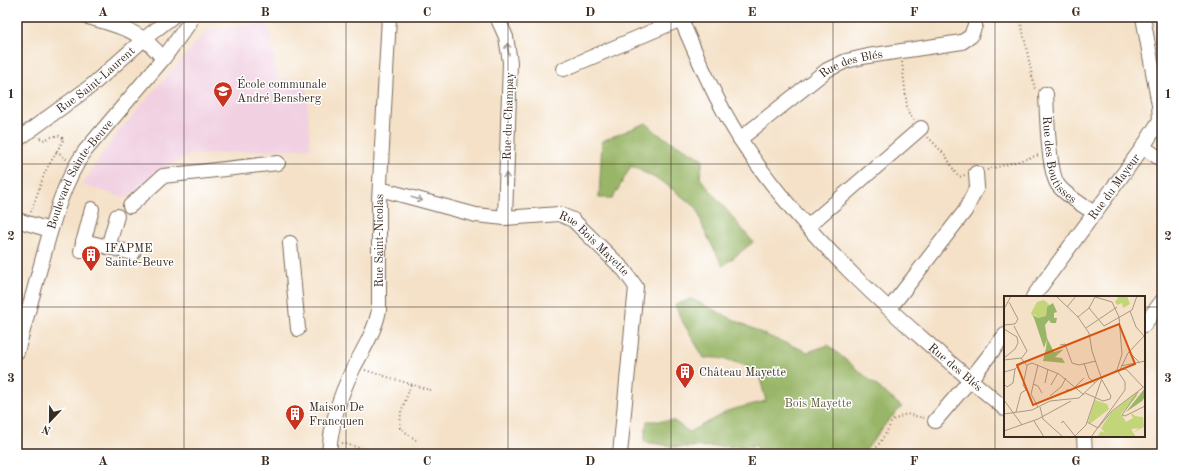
<svg xmlns="http://www.w3.org/2000/svg" width="1179" height="471" font-family="'Old Standard TT',serif">
  <style>
    .built { fill: #f1d0e2 }
    .forest { fill: #99b668; stroke: #6a7043 }
    .lines { fill: none; stroke-linecap: round; stroke-linejoin: round }
    .minor-casing { stroke: #7c6a59; stroke-width: 16 }
    .path { stroke: #7c6a59; stroke-width: 2; stroke-dasharray: 1 3; stroke-linecap: butt }
    .minor { stroke: #fff; stroke-width: 14 }
    .oneway { stroke: #a79f9a }
    .grid { fill: none; stroke: #3b2a1e; stroke-width: 1; stroke-opacity: 0.55 }
    .labels { text-anchor: middle; stroke-width: 3; stroke-linejoin: round; paint-order: stroke }
    .street-label { font-size: 12px; fill: #3b2a1e; stroke: #fff }
    .poi-label { font-size: 12px; fill: #3b2a1e; stroke: #fff; text-anchor: start }
    .park-label { font-size: 12px; fill: #645d39; stroke: #fff }
    .inset-road { fill: none; stroke: #aa9883; stroke-width: 1 }
    .view { fill: #d7540e; fill-opacity: 0.15; stroke: #d7540e; stroke-width: 2 }
    .inset-edge { fill: none; stroke: #3b2a1e; stroke-width: 2 }
    .neatline { fill: none; stroke: #3b2a1e; stroke-width: 1.5 }
    .grid-label { font-size: 13px; text-anchor: middle; font-weight: bold; fill: #3b2a1e }
  </style>
  <rect width="100%" height="100%" fill="#fff"/>
  <filter id="ink" filterUnits="userSpaceOnUse"><feTurbulence type="fractalNoise" baseFrequency=".025" numOctaves="2"/><feDisplacementMap in="SourceGraphic" scale="8" xChannelSelector="R" yChannelSelector="G"/><feConvolveMatrix kernelMatrix="1 2 1 2 8 2 1 2 1" color-interpolation-filters="sRGB"/></filter>
  <filter id="wash" filterUnits="userSpaceOnUse"><feTurbulence type="fractalNoise" baseFrequency=".012" numOctaves="4" result="noise"/><feDisplacementMap in="SourceGraphic" scale="16" xChannelSelector="R" yChannelSelector="G"/><feGaussianBlur stdDeviation="0.9" result="paint"/><feColorMatrix in="noise" values="0 0 0 0 0 0 0 0 0 0 0 0 0 0 0 0 0 1.4 0 .05"/><feComposite in="paint" operator="in"/></filter>
  <g filter="url(#wash)">
    <rect width="100%" height="100%" fill="#f4e1c7"/>
    <path class="built" d="M268,22L278,79L306,78L310,148L190,155L156,172L127,198L82,185L114,137L206,31Z"/>
    <g class="forest">
      <path d="M646,123L658,134L703,159L700,178L753,242L723,266L704,230L697,208L663,182L631,166L613,198H599L602,141Z"/>
      <path d="M691,299L768,336L808,352L828,345L902,407L887,422L863,454H758V446L678,447L644,442L647,421H674L689,432L730,410L766,401L758,371C740,364 724,356 704,358L681,319L675,305Z"/>
    </g>
  </g>
  <g filter="url(#ink)">
    <g class="lines">
      <g class="minor-casing">
        <g id="minor">
          <path d="M88,17C119,26 143,31 163,59"/>
          <path d="M497,17L506,37L510,62L505,218"/>
          <path id="s1" d="M680,17C698,59 716,101 740,139C809,246 909,328 1005,409"/>
          <path d="M564,69L686,17"/>
          <path id="s2" d="M1046,94C1047,113 1048,171 1058,185C1066,196 1083,205 1094,213"/>
          <path id="s3" d="M740,139L827,70L846,61L868,56L962,42L971,36L975,25"/>
          <path id="s4" d="M17,140L91,86L144,39L172,17"/>
          <path d="M1143,147L1162,160"/>
          <path id="s5" d="M380,189L476,215L505,218L559,214L573,220L624,270L636,287L620,454"/>
          <path d="M130,206L163,176L278,163"/>
          <path d="M17,220L50,230"/>
          <path d="M807,227L921,128"/>
          <path d="M83,241L133,253"/>
          <path d="M290,243L298,329"/>
          <path d="M108,247L117,216"/>
          <path d="M81,251L92,209"/>
          <path id="s6" d="M1033,297L1143,147L1160,120L1159,105L1143,17"/>
          <path d="M890,308L965,211L977,187L976,173"/>
          <path d="M1144,325L1162,301"/>
          <path id="s7" d="M17,352C25,322 34,291 42,261C53,222 62,184 85,151L163,59L190,22"/>
          <path d="M935,421L970,380L1005,335"/>
          <path d="M1084,436L1085,454"/>
          <path id="s8" d="M329,454C331,423 339,397 353,369C363,350 375,331 379,310V201L389,17"/>
        </g>
      </g>
      <g class="path">
        <path d="M1020,17L1035,90"/>
        <path d="M902,62L907,107L908,113L914,120"/>
        <path d="M928,137L946,156L956,174L959,177L965,175"/>
        <path d="M40,138L43,140L58,135L64,139L57,151L67,160"/>
        <path d="M987,170L1039,155"/>
        <path d="M31,212L45,172L57,151"/>
        <path d="M116,261L117,268"/>
        <path d="M365,370L433,391"/>
        <path d="M411,385L401,412L400,428L416,440"/>
        <path d="M342,443L381,454"/>
        <path d="M872,454L885,435L892,421L906,414L924,418"/>
      </g>
      <use href="#minor" class="minor"/>
    </g>
    <defs><path id="oneway-shaft" d="M-6 0H5M1.5-3L5.5 0L1.5 3" fill="none" stroke-width="1.6" stroke-linecap="round" stroke-linejoin="round"/></defs>
    <g class="oneway">
      <use href="#oneway-shaft" transform="translate(508 49) rotate(-100)"/>
      <use href="#oneway-shaft" transform="translate(506 179) rotate(-88)"/>
      <use href="#oneway-shaft" transform="translate(417 199) rotate(16)"/>
    </g>
  </g>
  <path class="grid" d="M184,17V454M346,17V454M508,17V454M671,17V454M833,17V454M995,17V454M17,164H1162M17,307H1005M1144,307H1162"/>
  <defs>
    <g id="school-pin" transform="scale(1)"><path d="M0 17L-7.5 6A9.5 9.5 0 1 1 7.5 6Z" fill="#c8321e" stroke="#fff"/><path d="M0-5L7-2L0 1L-7-2ZM-4 1L0 2.5L4 1V4Q0 6-4 4Z" fill="#fff"/></g>
    <g id="building-pin" transform="scale(1)"><path d="M0 17L-7.5 6A9.5 9.5 0 1 1 7.5 6Z" fill="#c8321e" stroke="#fff"/><path d="M-4-6H4V6H1V3H-1V6H-4ZM-2.5-4.3h1.7v1.8h-1.7ZM.8-4.3h1.7v1.8H.8ZM-2.5-1h1.7V.8h-1.7ZM.8-1h1.7V.8H.8Z" fill="#fff"/></g>
  </defs>
  <g fill-rule="evenodd">
    <use href="#school-pin" x="223" y="91"/>
    <use href="#building-pin" x="91" y="255"/>
    <use href="#building-pin" x="685" y="372"/>
    <use href="#building-pin" x="295" y="414"/>
  </g>
  <g class="labels">
    <g class="street-label">
      <text dy="4" stroke="none"><textPath href="#s3" startOffset="136">Rue des Blés</textPath></text>
      <text dy="4" stroke="none"><textPath href="#s4" startOffset="99">Rue Saint-Laurent</textPath></text>
      <text transform="translate(508 116) rotate(-88)" y="4">Rue du Champay</text>
      <text dy="4" stroke="none"><textPath href="#s2" startOffset="69">Rue des Boutisses</textPath></text>
      <text dy="4" stroke="none"><textPath href="#s7" startOffset="190">Boulevard Sainte-Beuve</textPath></text>
      <text dy="4" stroke="none"><textPath href="#s6" startOffset="137">Rue du Mayeur</textPath></text>
      <text dy="4" stroke="none"><textPath href="#s8" startOffset="223">Rue Saint-Nicolas</textPath></text>
      <text dy="4" stroke="none"><textPath href="#s5" startOffset="229">Rue Bois Mayette</textPath></text>
      <text dy="4" stroke="none"><textPath href="#s1" startOffset="451">Rue des Blés</textPath></text>
    </g>
    <g class="poi-label">
      <text x="237" y="88">École communale<tspan x="237" dy="14">André Bensberg</tspan></text>
      <text x="105" y="252">IFAPME<tspan x="105" dy="14">Sainte-Beuve</tspan></text>
      <text x="699" y="376">Château Mayette</text>
      <text x="309" y="411">Maison De<tspan x="309" dy="14">Francquen</tspan></text>
    </g>
    <g class="park-label">
      <text x="818" y="407">Bois Mayette</text>
    </g>
  </g>
  <g transform="translate(1004 296)">
    <rect width="141" height="141" fill="#f4e1c7"/>
    <path d="M112,0H123L126,8L119,12L118,7L113,9L111,6L114,2ZM40,4L47,10L43,11L42,20L34,22L30,18V22L27,17L33,6ZM132,97L133,100L117,118L122,126L129,122L127,118H129L131,120L139,121L140,131L130,136L135,132L127,133L132,141L94,140L97,135L101,137L97,132L107,117ZM91,104L103,108L105,113L87,127L84,126Z" fill="#c2d578"/>
    <path d="M49,7L53,16L50,17V22H53L52,27H47L45,24L41,29L43,42L50,56L60,53L51,61L58,62L61,67L39,65L42,52L43,43L40,52L29,19L34,22L42,20L43,11ZM141,92V101L138,105L122,116Z" fill="#99b668"/>
    <path class="inset-road" d="M52,0L74,21L85,37L88,55L97,81M88,0L108,6L115,21L118,58L113,74L98,82M63,11L72,0M85,12L100,30L128,14L133,0M0,13L7,0M126,15L132,31L140,40M74,21L85,12L91,1M0,29L11,28L14,23L5,6M10,30L23,55L17,63M82,32L113,11M0,33L13,41L14,47L11,53L0,62M56,49L61,48L68,67L75,69L92,65M125,56L136,67M0,64L17,62L23,70L19,89L22,94L17,97L12,116M80,67L85,82L91,87M23,69L28,67L55,78L80,99M34,69L27,98L34,111M117,70L141,65M116,74L122,73L139,91M0,76L11,73L20,65M115,76L124,57L141,39M41,87L44,73M0,88L3,91L9,87L11,73M29,88L34,90L38,97M47,89L54,77M62,94H68L80,82M134,96L118,119L121,120L141,110M81,97L99,105L106,103L107,100L98,84M46,100L57,91L62,82M0,104L18,129M36,111L39,123L59,141M0,118L28,114L46,105L75,102L97,81M30,125L40,141M83,126L94,132M57,127L59,125L71,140M94,132L108,115L141,90M0,135L34,123L67,105M70,141L82,129L98,82M87,141L121,94V86L113,74"/>
    <path class="view" d="M115,28L131,68L29,109L13,69Z"/>
    <rect width="141" height="141" class="inset-edge"/>
  </g>
  <rect width="1179" height="471" fill="none" stroke="#fff" stroke-width="44"/>
  <g transform="translate(50 421) rotate(202)" stroke="#ffffff" stroke-width="3" paint-order="stroke">
  <path d="M0-3L7 15L0 10L-7 15Z" fill="#3b2a1e"/>
  <text y="-6" font-size="11" font-weight="bold" text-anchor="middle" fill="#3b2a1e">N</text>
  </g>
  <rect x="22" y="22" width="1135" height="427" class="neatline"/>
  <g class="grid-label">
    <text x="103" y="16">A</text>
    <text x="265" y="16">B</text>
    <text x="427" y="16">C</text>
    <text x="590" y="16">D</text>
    <text x="752" y="16">E</text>
    <text x="914" y="16">F</text>
    <text x="1076" y="16">G</text>
    <text x="11" y="98">1</text>
    <text x="1168" y="98">1</text>
    <text x="11" y="240">2</text>
    <text x="1168" y="240">2</text>
    <text x="11" y="382">3</text>
    <text x="1168" y="382">3</text>
    <text x="103" y="465">A</text>
    <text x="265" y="465">B</text>
    <text x="427" y="465">C</text>
    <text x="590" y="465">D</text>
    <text x="752" y="465">E</text>
    <text x="914" y="465">F</text>
    <text x="1076" y="465">G</text>
  </g>
</svg>
